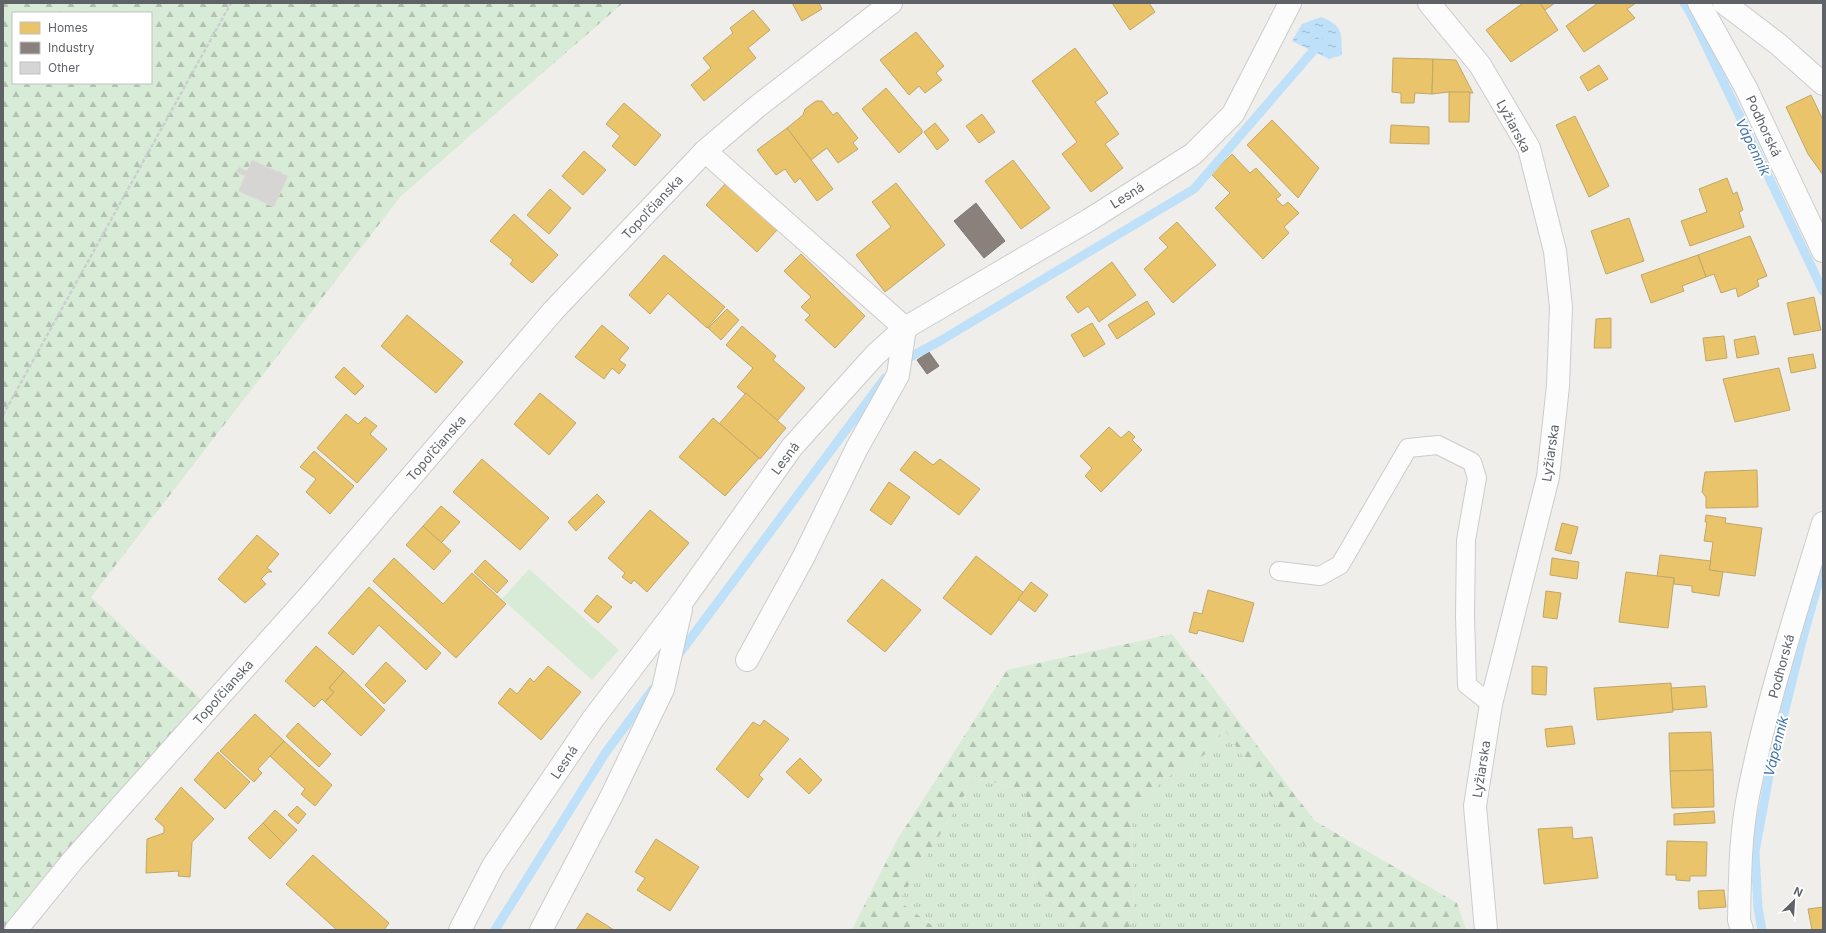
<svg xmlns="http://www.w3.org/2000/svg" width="1826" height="933" font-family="Inter,sans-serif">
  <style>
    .grass { fill: url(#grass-tufts) }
    .forest { fill: url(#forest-firs); fill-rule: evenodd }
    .park { fill: #d8ebd6 }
    .water { fill: url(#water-ripples) }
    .homes { fill: #e9c46a; stroke: #c0a769 }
    .industry { fill: #8a817c; stroke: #7d7876 }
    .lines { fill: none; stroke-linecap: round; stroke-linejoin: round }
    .stream { stroke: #bfe0f9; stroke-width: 9 }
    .building { fill: #d6d5d3; stroke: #deddd9 }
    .service-casing { stroke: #cbcccc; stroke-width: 20 }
    .minor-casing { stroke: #cbcccc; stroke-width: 24 }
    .secondary-casing { stroke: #cacacb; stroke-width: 24 }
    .path { stroke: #cacfcc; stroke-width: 2.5; stroke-dasharray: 4 2; stroke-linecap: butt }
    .service { stroke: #fdfcfc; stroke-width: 18 }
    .minor { stroke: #fdfcfc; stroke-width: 22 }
    .secondary { stroke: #fdfcfc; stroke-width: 22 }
    .labels { text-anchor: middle; stroke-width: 4; stroke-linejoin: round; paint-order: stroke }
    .street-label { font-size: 13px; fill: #5f6368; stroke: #fff }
    .water-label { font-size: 14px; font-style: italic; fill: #4174aa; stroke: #fff }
  </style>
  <defs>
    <pattern id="grass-tufts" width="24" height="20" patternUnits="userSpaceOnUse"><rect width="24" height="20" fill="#d8ebd6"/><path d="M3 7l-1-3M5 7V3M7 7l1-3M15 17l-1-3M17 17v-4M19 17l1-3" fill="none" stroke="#b2c2b1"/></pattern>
    <pattern id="forest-firs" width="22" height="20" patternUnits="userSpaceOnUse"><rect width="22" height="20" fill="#d8ebd6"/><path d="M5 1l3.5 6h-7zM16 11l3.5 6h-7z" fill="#b2c2b1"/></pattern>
    <pattern id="water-ripples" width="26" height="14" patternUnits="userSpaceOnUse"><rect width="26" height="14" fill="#bfe0f9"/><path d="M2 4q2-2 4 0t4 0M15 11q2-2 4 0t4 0" fill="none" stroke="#9eb9cd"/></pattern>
  </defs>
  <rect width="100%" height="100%" fill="#efeeea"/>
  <g class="grass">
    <path d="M1224,729L1323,872L1306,930H1126L1134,921L1132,815L1164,779L1204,755Z"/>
    <path d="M976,776L1025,793L1034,880L1077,930H938L899,901Z"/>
  </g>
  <g class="forest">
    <path d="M3,3H623L401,196L91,597L208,706L12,930H3ZM13,13H151V83H13Z"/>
    <path d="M1172,634L1315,821L1457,903L1466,930H1306L1323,872L1224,729L1204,755L1164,779L1132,815L1134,921L1126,930H1077L1034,880L1025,793L976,776L899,901L938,930H852L897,840L1007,670Z"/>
  </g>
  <path class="park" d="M529,569L619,650L592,680L502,599Z"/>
  <path class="water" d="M1321,17C1344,26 1341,33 1342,55L1329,59L1292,41L1302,24Z"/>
  <g class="homes">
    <path d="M792,3H819L822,9L802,21Z"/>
    <path d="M1112,3H1149L1155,12L1130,30Z"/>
    <path d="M1523,3H1540L1558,30L1511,62L1486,30Z"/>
    <path d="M1540,3H1555L1545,10Z"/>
    <path d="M1598,3H1636L1627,9L1635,18L1584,52L1566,26Z"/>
    <path d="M753,10L770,30L748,48L756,58L704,101L691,85L711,68L703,58L733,33L730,28Z"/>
    <path d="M916,32L944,66L936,73L942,80L925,93L919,86L909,95L880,60Z"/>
    <path d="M1075,48L1108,93L1095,102L1119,134L1105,144L1123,168L1091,192L1062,154L1077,142L1032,81Z"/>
    <path d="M1393,58L1433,59L1432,94L1415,93L1414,103H1401V93L1392,92Z"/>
    <path d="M1433,59L1456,60L1473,93L1449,92L1432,94Z"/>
    <path d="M1599,65L1608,79L1588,91L1580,77Z"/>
    <path d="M886,88L922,130V133L899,153L862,109Z"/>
    <path d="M1449,92H1470L1469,122H1449Z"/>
    <path d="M1811,95L1823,120V175L1808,154L1786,107Z"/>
    <path d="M816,101H822L833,115L837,112L858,138L853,143L858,149L838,163L827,148L811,160L787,128L803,115L805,109Z"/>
    <path d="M624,103L661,135L635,166L612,146L620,136L606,124Z"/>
    <path d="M982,114L995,132L979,143L966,126Z"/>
    <path d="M1575,116L1609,186L1589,197L1556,125Z"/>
    <path d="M1272,120L1319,168L1298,198L1247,145Z"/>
    <path d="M935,123L949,140L937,150L924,132Z"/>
    <path d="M1391,125L1429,127V144L1390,143Z"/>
    <path d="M787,128L833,189L817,201L800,178L795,183L785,169L776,175L757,150Z"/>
    <path d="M584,151L606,170L583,195L562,176Z"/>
    <path d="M1232,154L1250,173L1256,168L1281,195L1276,199L1283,206L1288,202L1299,213L1284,227L1289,233L1263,259L1215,208L1230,193L1211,174Z"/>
    <path d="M1013,160L1050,208L1021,229L985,181Z"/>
    <path d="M1727,178L1733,194L1737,192L1743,210L1739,212L1744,227L1690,246L1681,221L1707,212L1699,189Z"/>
    <path d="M726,183L777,230L757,252L706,205Z"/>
    <path d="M896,183L945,245L885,292L856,255L891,227L872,202Z"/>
    <path d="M550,189L571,208L549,234L527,215Z"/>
    <path d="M514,214L558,255L532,283L510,264L513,260L490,241Z"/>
    <path d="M1629,218L1644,261L1606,274L1591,231Z"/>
    <path d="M1177,222L1216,265L1173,303L1144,269L1168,247L1159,238Z"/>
    <path d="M1750,236L1767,276L1757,280L1759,286L1738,297L1736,288L1721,293L1714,274L1706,277L1698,255Z"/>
    <path d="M801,254L865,316L835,348L805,320L810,315L801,307L811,297L784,271Z"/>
    <path d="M664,255L725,307L707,328L668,293L650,314L629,295Z"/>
    <path d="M1698,255L1706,277L1682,286L1684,291L1651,303L1641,275Z"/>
    <path d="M1112,262L1136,295L1099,322L1088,306L1078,313L1066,297Z"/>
    <path d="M1814,297L1821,330L1794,335L1787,303Z"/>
    <path d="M1147,301L1155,314L1117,339L1108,325Z"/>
    <path d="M727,309L739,320L721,340L708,328Z"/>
    <path d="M407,315L463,362L436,393L381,346Z"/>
    <path d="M1611,318V348H1594L1596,319Z"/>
    <path d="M1092,323L1105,344L1084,357L1071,335Z"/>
    <path d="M602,325L629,348L619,360L626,365L619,374L612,368L604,379L575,357Z"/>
    <path d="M742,326L776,356L773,360L805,388L777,421L737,387L753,368L726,345Z"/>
    <path d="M1724,336L1727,358L1706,361L1703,338Z"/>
    <path d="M1755,336L1759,354L1737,358L1734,340Z"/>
    <path d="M1813,354L1816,368L1791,373L1788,358Z"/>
    <path d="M344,367L364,386L355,395L335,377Z"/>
    <path d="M1779,368L1790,410L1735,422L1723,379Z"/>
    <path d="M540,393L576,423L549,455L514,424Z"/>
    <path d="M746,393L786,428L760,459L719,424Z"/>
    <path d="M346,414L358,424L365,417L377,426L370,434L387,449L357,483L317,448Z"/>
    <path d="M713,418L759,458L725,496L679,457Z"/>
    <path d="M1109,427L1121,438L1129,431L1135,437L1132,440L1142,450L1101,492L1085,476L1092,468L1080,456Z"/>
    <path d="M314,451L354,486L330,514L306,492L316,479L300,467Z"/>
    <path d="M915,451L933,465L940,459L980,489L959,515L900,470Z"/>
    <path d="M482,459L549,518L520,550L453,492Z"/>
    <path d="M1757,470L1758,507L1706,508V497L1702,492L1705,472Z"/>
    <path d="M889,482L910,497L891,525L870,510Z"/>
    <path d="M597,494L605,502L576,531L568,522Z"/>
    <path d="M441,506L460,522L441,543L423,526Z"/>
    <path d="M650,510L689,543L647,592L634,580L631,584L622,577L625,573L608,558Z"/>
    <path d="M1706,515L1726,518L1725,523L1762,528L1755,576L1709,570L1713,542L1704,541L1707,522H1705Z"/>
    <path d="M1562,523L1578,527L1571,554L1555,550Z"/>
    <path d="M423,526L451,551L434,570L406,545Z"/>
    <path d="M257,535L279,554L267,568L272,572H268L261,579L266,584L245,603L218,579Z"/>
    <path d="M1660,555L1711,561L1709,570L1723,572L1719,596L1692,592V586L1674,584V578L1657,577Z"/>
    <path d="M976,556L1024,593L991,635L943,598Z"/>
    <path d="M394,558L443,604L472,573L506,604L456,658L373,581Z"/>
    <path d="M1552,558L1579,562L1577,579L1550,575Z"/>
    <path d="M485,560L508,581L497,593L474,572Z"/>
    <path d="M1626,572L1674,578L1668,628L1619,622Z"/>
    <path d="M882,579L921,610L885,652L847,621Z"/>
    <path d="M1031,582L1048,595L1035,612L1018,599Z"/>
    <path d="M369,587L441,653L426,670L379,625L353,655L328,633Z"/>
    <path d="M1208,590L1254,603L1243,642L1198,630L1197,634L1189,632L1194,612L1202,614Z"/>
    <path d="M1546,591L1561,593L1557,619L1543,617Z"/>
    <path d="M597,595L612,607L598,623L584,611Z"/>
    <path d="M316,646L344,671L329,688L334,692L325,702L322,699L314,707L285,681Z"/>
    <path d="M386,662L406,681L384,704L365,685Z"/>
    <path d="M548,666L581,692L541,740L498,703L510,688L517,694L530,678L534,682Z"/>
    <path d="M1532,666L1547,667L1546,695L1532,694Z"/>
    <path d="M344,671L385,710L361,736L325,702L334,692L329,688Z"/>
    <path d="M1671,683L1673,712L1597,720L1594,688Z"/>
    <path d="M1705,686L1707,707L1673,710L1671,688Z"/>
    <path d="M255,714L284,741L258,769L262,773L254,782L220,751Z"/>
    <path d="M764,720L789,739L759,775L763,779L748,798L716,769L753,722L760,726Z"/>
    <path d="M298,723L331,754L319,767L286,736Z"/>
    <path d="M1572,726L1575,744L1547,747L1545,729Z"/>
    <path d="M1711,732L1713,770L1670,771L1669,733Z"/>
    <path d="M284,741L332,785L315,806L301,794L305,789L270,756Z"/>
    <path d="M218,752L250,782L225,809L194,780Z"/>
    <path d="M800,758L822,780L809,794L786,772Z"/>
    <path d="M1713,770L1714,807L1672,808L1670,771Z"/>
    <path d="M181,787L214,819L192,842L190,877L178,876L179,871L146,873L147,839L164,833V827L155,819Z"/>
    <path d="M297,806L306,814L298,824L288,815Z"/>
    <path d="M275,810L297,830L284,844L263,823Z"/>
    <path d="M1714,811L1715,823L1674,825V814Z"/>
    <path d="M263,823L284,844L270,859L248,838Z"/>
    <path d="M1572,827L1573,839L1592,837L1598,878L1544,884L1538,829Z"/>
    <path d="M656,839L699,867L670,911L637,890L645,878L635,872Z"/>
    <path d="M1667,841L1707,842L1706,876H1690V881L1676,880V875H1666Z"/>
    <path d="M313,855L389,923L384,930H337L286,884Z"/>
    <path d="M1724,890L1726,907L1699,909L1698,891Z"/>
    <path d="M1823,907V930H1812L1808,909Z"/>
    <path d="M587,913L614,930H576Z"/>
  </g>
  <g class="industry">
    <path d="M976,203L1005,241L984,258L954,221Z"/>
    <path d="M929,352L939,366L927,374L917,360Z"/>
  </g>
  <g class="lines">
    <g class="stream">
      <path d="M1684,3L1691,14L1823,291"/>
      <path d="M901,362L940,341L1194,189L1320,43"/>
      <path d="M676,658L885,378"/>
      <path d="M495,930L606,752L653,689"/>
      <path d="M1762,930L1758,908L1755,852L1770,770L1802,641L1823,566"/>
    </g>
  </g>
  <path class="building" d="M252,160L288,176L274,207L238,191L245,176L236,172L239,167L247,171Z"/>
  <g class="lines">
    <g class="service-casing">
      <path id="service" d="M1279,571L1320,576L1340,565L1408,448L1438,445L1472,462L1477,478L1466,540L1465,616L1467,685L1491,704"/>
    </g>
    <g class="minor-casing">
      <g id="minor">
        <path d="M1429,3L1480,65L1529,148L1555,251L1561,307L1558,386L1548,477L1491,704L1475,806L1486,930"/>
        <path d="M1699,3L1746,88L1823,251"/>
        <path d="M1724,3L1778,44L1823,84"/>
        <path d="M705,151L905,328"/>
        <path d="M747,660L803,558L857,448L898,375L905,328"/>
        <path d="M460,930L493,866L593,719L682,602L792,447L875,355L905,328L1089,220L1193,154L1233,114L1290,3"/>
        <path d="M541,930L611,797L663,689L681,609"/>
        <path d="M1742,930L1739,920C1740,879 1740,837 1748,796C1766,705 1796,612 1823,523"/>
      </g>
    </g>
    <g class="secondary-casing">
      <path id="secondary" d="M16,930L73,860L309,596L553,311L705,151L758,106L891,3"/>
    </g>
    <path class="path" d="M3,415L231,3"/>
    <use href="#service" class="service"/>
    <use href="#minor" class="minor"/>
    <use href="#secondary" class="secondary"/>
  </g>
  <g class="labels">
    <g class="street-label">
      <text transform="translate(1514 126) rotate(62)" y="5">Lyžiarska</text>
      <text transform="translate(1764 126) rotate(65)" y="5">Podhorská</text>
      <text transform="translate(1127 195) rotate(-32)" y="5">Lesná</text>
      <text transform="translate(652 207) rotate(-47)" y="5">Topoľčianska</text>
      <text transform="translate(436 448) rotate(-49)" y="5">Topoľčianska</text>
      <text transform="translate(1550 453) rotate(-82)" y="5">Lyžiarska</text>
      <text transform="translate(785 458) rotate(-53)" y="5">Lesná</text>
      <text transform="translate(1781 666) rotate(-75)" y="5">Podhorská</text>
      <text transform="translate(223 692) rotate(-48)" y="5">Topoľčianska</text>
      <text transform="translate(564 762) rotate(-56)" y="5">Lesná</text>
      <text transform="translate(1481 769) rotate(-81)" y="5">Lyžiarska</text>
    </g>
    <g class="water-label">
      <text transform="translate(1753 147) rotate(64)" y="5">Vápenník</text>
      <text transform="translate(1776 746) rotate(-76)" y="5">Vápenník</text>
    </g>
  </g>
  <rect width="1826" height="933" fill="none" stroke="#5f6368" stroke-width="8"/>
  <rect x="12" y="12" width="140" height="72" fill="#ffffff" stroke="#bfc1c3"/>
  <rect x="20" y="22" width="20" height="12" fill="#e9c46a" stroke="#bfc1c3"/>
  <text x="48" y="32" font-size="12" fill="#5f6368">Homes</text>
  <rect x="20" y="42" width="20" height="12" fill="#8a817c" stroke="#bfc1c3"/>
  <text x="48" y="52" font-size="12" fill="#5f6368">Industry</text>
  <rect x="20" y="62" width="20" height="12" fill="#d6d5d3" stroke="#bfc1c3"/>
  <text x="48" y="72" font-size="12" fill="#5f6368">Other</text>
  <g transform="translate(1794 901) rotate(25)" stroke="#ffffff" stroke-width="3" paint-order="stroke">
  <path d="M0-3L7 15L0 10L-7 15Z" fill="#5f6368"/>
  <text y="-6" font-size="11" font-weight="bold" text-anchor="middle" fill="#5f6368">N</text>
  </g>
</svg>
